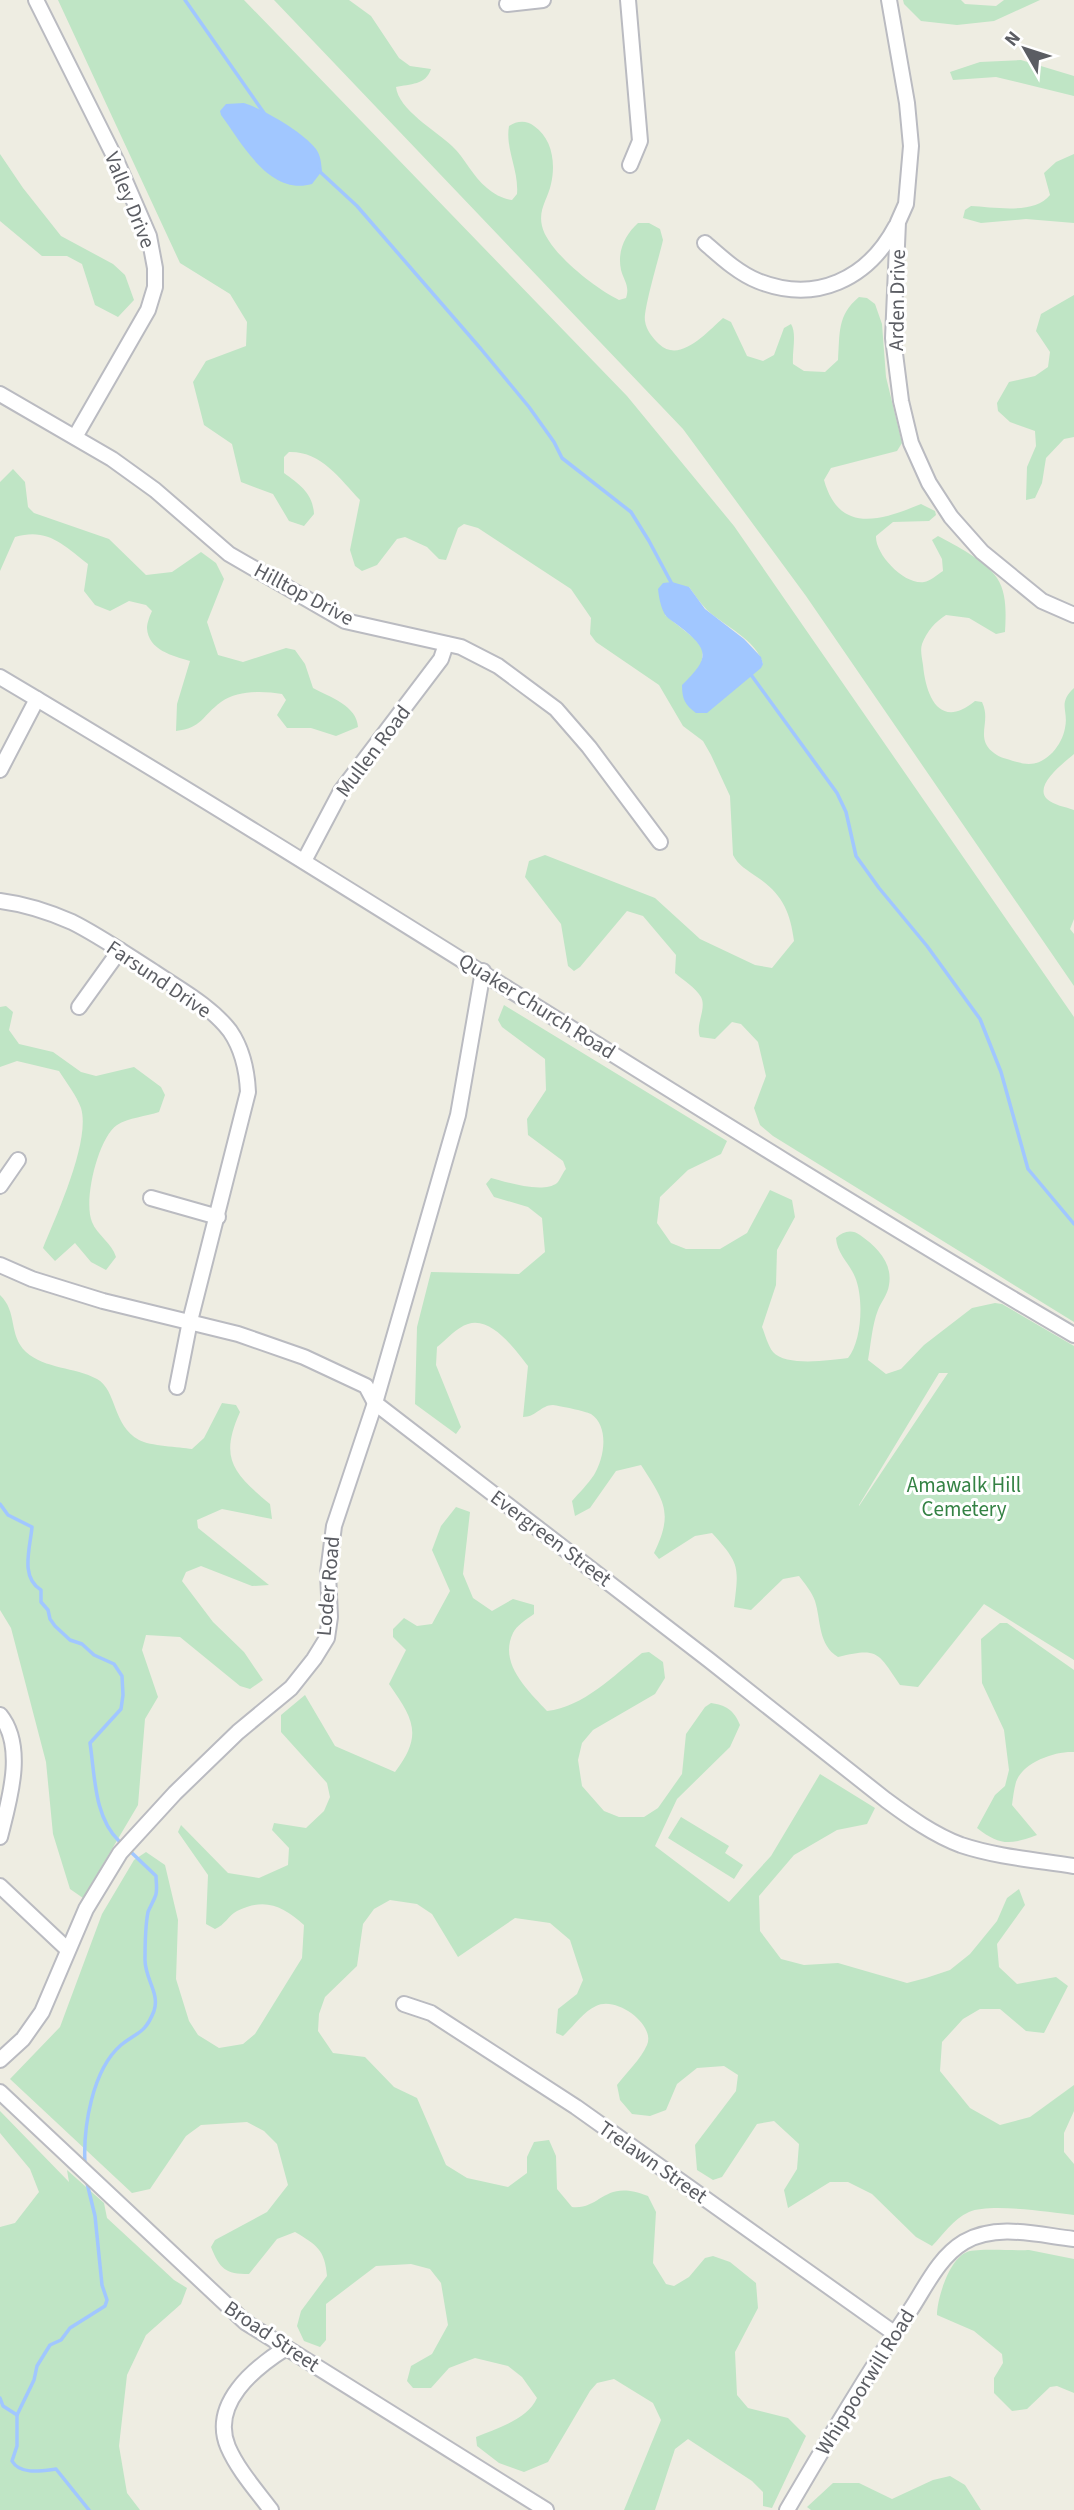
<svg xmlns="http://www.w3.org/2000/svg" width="1074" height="2510" font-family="'Source Sans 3',sans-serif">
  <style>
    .green { fill: #bfe5c5; fill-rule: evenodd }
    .water { fill: #a1c7ff }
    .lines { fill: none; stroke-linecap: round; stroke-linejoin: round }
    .stream { stroke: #a1c7ff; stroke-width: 3.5 }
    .minor-casing { stroke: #babbc1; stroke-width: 18 }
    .minor { stroke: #fff; stroke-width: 14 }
    .labels { text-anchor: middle; stroke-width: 6; stroke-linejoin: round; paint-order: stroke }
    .street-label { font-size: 21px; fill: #5b5d63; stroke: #fff }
    .park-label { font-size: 21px; fill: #348244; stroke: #fff }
  </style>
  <rect width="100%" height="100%" fill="#eeede2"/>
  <g class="green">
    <path d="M58,0H244L627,396L734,526L1074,1017V1322L773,1136L760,1125L754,1108L766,1076L758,1042L741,1024L732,1022L715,1039L700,1037C695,1024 707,1009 701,997C696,988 683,980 675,973L676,955L643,916L627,911L580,967L574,971L568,966L561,924L525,877L529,861L545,855L655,898L700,939L755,965L772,968L794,941C790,911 782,894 757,877C747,870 738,865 733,855L730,796L711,755L703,741L683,726L659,685L596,642L590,634L591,618L571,589L478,528L464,524L458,528L446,560L439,559L427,547L405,537L397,539L377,565L362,571L355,566L350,550L360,500C339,478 321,451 289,452L284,457V473C299,484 313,493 314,514L304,526L289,521L273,494L241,482L232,444L204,425L193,382L206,361L246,346L247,322L230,294L180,263ZM689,587C695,595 700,603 707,610C724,626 757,640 763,664L701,667L703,650L695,639L665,615Z"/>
    <path d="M274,0H349L371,16L399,58L410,66L431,69C426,85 410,84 396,87C398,109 436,131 452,146C465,158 473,177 487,188C494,194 503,199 512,200L517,194C519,170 505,149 509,126C517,121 526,120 534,126C552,138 556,163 551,184C548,199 538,209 542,226C548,252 595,288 619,300L626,298C630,286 624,281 621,270C617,251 625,235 638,223H649L660,229L663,240C660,254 643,310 645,321C646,330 653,338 659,344C680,364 707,332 723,318L731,322L747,356L763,361L774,355L784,328L791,324C797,334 792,351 793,364L804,371L825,372L838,360C840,333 837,315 859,297L867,298L875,304L882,324L886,377L902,443L897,451L831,468L824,480C839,534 880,521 921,504L935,511L936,515L929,521L893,522L876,536C875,554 904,585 924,582C930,581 937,575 943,571L942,559L932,540L938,536C955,545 986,561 997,578C1007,593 1006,614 1005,632L996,634L969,618L946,615C935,622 927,631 922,644C920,650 922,658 923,665C926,697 940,730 975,701L982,702C990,719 980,731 986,744C989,751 1000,758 1007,759C1013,761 1022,764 1029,764C1047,764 1062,745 1065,728C1069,710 1057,704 1074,688V754C1065,762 1033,785 1047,799C1053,805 1066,807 1074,810V919L1070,929L1074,934V986L806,596L683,429Z"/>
    <path d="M903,0H961L965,4L996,6L1004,0H1040L994,21L957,25L921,21L904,4Z"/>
    <path d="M1021,60L1074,76V96L996,77L953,80L950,72L980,62Z"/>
    <path d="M0,154L23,188L61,236L113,264L125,275L134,300L118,317L95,305L82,264L67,256H42L0,221Z"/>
    <path d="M1074,154V223L1026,219L981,223L963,218L965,210L971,206C994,207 1034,215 1050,195L1044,173L1056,162Z"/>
    <path d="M1074,295V437L1064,439L1046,458L1042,483L1035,498L1026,500L1027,467L1036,446L1035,431L1010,422L998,411L997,403L1009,382L1035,376L1048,367L1050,352L1036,331L1041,314Z"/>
    <path d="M13,469L25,482L28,507L34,513L109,539L146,575L172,572L201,552L216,563L224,579L207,622L218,655L243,662L286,648L295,650L305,664L313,688C330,697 357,706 358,727L336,736L311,728H287L277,715L286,700L282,694C263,691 238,690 221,702C202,716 202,728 176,731L177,704L190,661C173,656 148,650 147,628C147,623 150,615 152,611L146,605L129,601L110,611L95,605L84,591L88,564C64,545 47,527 15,537L0,571V482Z"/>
    <path d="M504,1005L727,1141L721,1154L688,1170L660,1197L657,1223L671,1243L686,1249H720L747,1233L770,1190L792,1200L795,1217L777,1250L776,1285L762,1327C765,1334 768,1346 773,1352C786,1367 831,1360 848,1358C862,1341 864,1298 855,1277C850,1264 837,1254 836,1238C843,1231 852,1229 860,1235C877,1247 893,1263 889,1285C888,1294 881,1302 878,1310C872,1325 871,1344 868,1360L886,1374L901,1369L924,1345L972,1308L995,1303L1002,1304L1074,1346V1660L984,1604L918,1687L900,1685C878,1653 879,1647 838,1657C818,1645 821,1620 815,1601C812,1592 805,1584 799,1576L783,1579L751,1610L734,1607C739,1566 740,1564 712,1533L695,1536L659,1559L654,1553C674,1512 664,1501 641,1465L616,1471L590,1508L575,1516L572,1501C579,1493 588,1484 594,1475C604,1459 610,1427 591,1414C585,1411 560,1406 553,1405C541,1405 536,1417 523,1417L528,1366C516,1351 492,1316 468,1324C457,1327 446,1340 437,1347L436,1365L461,1427L456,1434L415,1404L417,1327L431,1272L519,1274L545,1252L542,1218L528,1207L494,1197L486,1184L491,1178C506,1182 543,1194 557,1183C560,1180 563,1172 566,1169L563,1161L528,1135L527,1119L546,1090L545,1059L502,1027L498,1020ZM939,1373H948L859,1506V1505Z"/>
    <path d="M6,1006L13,1012L9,1030L19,1044L53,1052L81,1072L96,1076L134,1067L161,1087L165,1095L159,1112C147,1116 128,1118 117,1125C98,1138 83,1201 92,1222C97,1235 112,1243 116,1257L106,1270L91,1262L75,1243L55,1261L43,1248C56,1216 91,1141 81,1108C77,1096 66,1082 59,1071L17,1061L0,1067V1007Z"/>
    <path d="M0,1295C18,1312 8,1335 26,1352C45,1369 75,1367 97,1379C117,1390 112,1425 139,1440C150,1446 179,1447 192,1449L204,1438L222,1403L236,1405L240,1412C219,1459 233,1473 270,1504L272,1519L222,1509L197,1520L198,1528L269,1585L252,1586L201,1566L186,1572L182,1581L213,1622L244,1652L263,1680L250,1689L240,1686L180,1637L146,1635L142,1650L158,1697L145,1719L138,1805L83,1898L70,1889L53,1834L46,1762L11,1628L0,1610Z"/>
    <path d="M456,1507L470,1512L463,1574L473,1598L492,1611L513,1599L534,1605V1614C527,1619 516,1626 513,1633C498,1664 529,1691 547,1711C584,1707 614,1675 642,1653L649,1652L663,1662L665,1678L655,1694L593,1730L582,1743L578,1760L582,1786L604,1811L619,1817H644L658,1808L682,1774L686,1734L705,1707L711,1703C726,1705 734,1710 740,1725L730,1747L677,1799L655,1846L729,1902L771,1856L820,1774L875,1808L867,1824L837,1830L794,1855L759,1896L760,1931L781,1959L804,1965L838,1963L907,1983L926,1978L950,1970L970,1954L997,1921L1007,1898L1019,1889L1025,1905L997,1944L999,1967L1017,1984L1056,1977L1068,1986L1044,2033L1026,2031L1000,2009H980L963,2019L942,2042L940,2071L970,2108L1000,2125L1030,2117L1074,2085V2111L1064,2133V2152L1074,2164V2215C1049,2212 990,2203 969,2212C953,2219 943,2235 932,2246L916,2237L872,2194L848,2182H830L788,2208L784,2190L797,2169L799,2144L774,2121L757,2124L722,2177L713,2180L697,2170L695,2145L736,2091L738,2075L724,2066L697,2068L677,2084L666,2110L650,2116L632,2114L620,2100L617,2085C626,2073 641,2059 647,2045C656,2025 616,1995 596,2006C584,2011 573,2027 563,2036L556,2033L558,2009L577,1994L583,1980L570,1940L550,1923L515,1918L458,1957L432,1914L417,1904L390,1900L374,1909L363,1924L357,1966L325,1997L319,2014L318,2031L333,2053L365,2057L394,2087L417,2098L446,2165L467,2178L508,2187L527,2173V2157L534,2142L549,2140L556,2156L557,2189L572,2207C602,2210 603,2178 648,2196L656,2212L653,2263L666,2284L674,2286L689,2277L705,2258L713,2256L730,2262L756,2283L758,2308L735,2352L737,2395L748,2408L788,2418L806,2436L772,2508L763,2506V2492L752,2481L688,2439L675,2449L655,2510H624L661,2420L653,2403L614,2379L597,2383L590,2391L548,2462L524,2472L499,2463L477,2446L476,2437C497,2428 527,2420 537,2398L522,2377L508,2366L475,2358L449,2368L431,2388H413L407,2381L411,2366L432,2354L448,2325L441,2283L430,2269L411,2264L376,2266L326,2304V2340L320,2347L304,2341L297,2326L301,2311L327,2276C325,2250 317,2245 295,2232L277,2239L249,2274C225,2274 220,2269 211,2247L215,2240L267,2212L288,2185L277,2144L264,2131L247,2122L201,2125L186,2136L150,2189L132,2193L10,2079L60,2027L102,1914L134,1860L146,1852L165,1865L178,1920L176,1979L189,2021L198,2035L219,2048L243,2044L255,2034L302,1958L304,1925C283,1906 265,1897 237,1911C228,1916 225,1925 215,1929L206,1924L208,1875L178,1832L181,1825L228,1873L259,1878L288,1865L289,1848L272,1830L274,1823L306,1828L324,1811L330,1797L327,1783L281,1732V1715L305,1695L335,1746L395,1772C423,1735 414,1720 389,1684L406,1650L393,1637V1629L404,1618L417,1626L432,1624L450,1591L432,1550L441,1526Z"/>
    <path d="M1000,1623H1007L1074,1670V1752C1055,1751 1023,1762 1016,1782C1014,1789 1013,1797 1012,1805L1037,1835C1010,1845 1000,1846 977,1828L995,1795L1005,1786L1009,1770L1004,1730L982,1683L981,1639Z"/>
    <path d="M681,1817L729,1846L725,1853L743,1865L734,1879L668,1838Z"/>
    <path d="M0,2111L69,2182L67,2170L104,2203L107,2218L174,2280L187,2288L181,2304L146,2335L127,2375L119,2446L127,2493L140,2510H0V2227L15,2223L39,2192L30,2169L0,2133Z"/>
    <path d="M1029,2250L1074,2259V2393L1057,2386L1050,2387L1027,2409L1012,2411L994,2393V2378L1003,2363L1002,2354L974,2331L937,2315C937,2299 949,2259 967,2252C978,2248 1015,2251 1029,2250Z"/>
    <path d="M950,2476L965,2485L981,2510H811L807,2507L833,2483H859L892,2499L933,2480Z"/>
  </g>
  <g class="water">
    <path d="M244,103C265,110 303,132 316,149C321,156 321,163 322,171L312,184C269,196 242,143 221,115L220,111L226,104Z"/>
    <path d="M672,582L689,587L705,609L744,639L761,657L763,664L761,668L707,713H696C685,705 682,699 682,685C710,658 710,650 679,626C675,623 669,619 666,616C661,609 659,598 658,589L663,583Z"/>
  </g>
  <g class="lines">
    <g class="stream">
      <path d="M185,0L264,113"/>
      <path d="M317,169L357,206L481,349L529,407L554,442L562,458L631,512L649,541L673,586"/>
      <path d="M749,672L837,793L846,812L856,856L879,888L927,946L980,1019L1001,1072L1028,1169L1074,1224"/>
      <path d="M0,1504L8,1515L32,1527C30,1549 20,1577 41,1590V1602L48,1610L50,1619L55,1626L70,1640L82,1644L94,1655L114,1664L122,1676L123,1695L121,1709L90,1743C95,1776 94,1817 119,1841"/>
      <path d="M85,2164C83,2128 92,2070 121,2045C137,2032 145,2034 154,2011C160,1993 145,1979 145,1960C145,1945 145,1927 148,1912C150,1907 153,1902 155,1897C158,1891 156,1883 156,1876L132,1853"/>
      <path d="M86,2179L95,2216L102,2285L107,2300L105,2306L70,2328L61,2340L50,2345L37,2366L34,2380L17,2415V2446L12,2461C20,2475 41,2471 56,2469L89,2510"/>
      <path d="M0,2398L3,2406L17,2415"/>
    </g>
    <g class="minor-casing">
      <g id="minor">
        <path d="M36,0L117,162L149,236L155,268V287L148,310L75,437"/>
        <path d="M628,0L640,141L630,165"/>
        <path d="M889,0L907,103L911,146L906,204L898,222L893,338L901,401L911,443L929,483L951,517L982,552L1042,601L1074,615"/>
        <path d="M507,4L543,0"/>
        <path d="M705,243C721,257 738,273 758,281C816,304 868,279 896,226"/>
        <path d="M0,394L112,459L155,490L229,554L345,621L461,647L498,666L556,709L589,747L660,842"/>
        <path d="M0,677C361,891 712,1123 1074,1335"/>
        <path d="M0,770L37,699"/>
        <path d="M304,861L341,791L441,659L446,644"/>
        <path d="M0,901C24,904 49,912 72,922C100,936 127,955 154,972C179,989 211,1006 230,1031C243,1050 247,1070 248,1092L190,1321L177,1387"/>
        <path d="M79,1007L120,950"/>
        <path d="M0,1186L18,1160"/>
        <path d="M151,1198L218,1217"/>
        <path d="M0,1265L32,1279L103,1301L238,1334L304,1357L366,1386L375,1403L709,1660L886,1800C909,1817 934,1835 961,1845C997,1857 1036,1860 1074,1866"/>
        <path d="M0,1715C26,1747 9,1801 0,1837"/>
        <path d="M0,1886L67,1949"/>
        <path d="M404,2004L431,2013L576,2107L894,2333"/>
        <path d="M0,2060L23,2039L42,2012L86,1909L120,1853L175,1793L238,1732L291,1688L314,1659L327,1638L330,1617L328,1573L334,1526L375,1403L458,1115L483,971"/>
        <path d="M0,2092L245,2322L546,2510"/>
        <path d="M271,2510C256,2490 238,2470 228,2447C210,2404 254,2368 286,2348"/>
        <path d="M787,2510C827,2442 867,2374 911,2309C926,2286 939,2257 964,2242C997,2223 1038,2235 1074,2239"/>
      </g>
    </g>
    <use href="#minor" class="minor"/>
  </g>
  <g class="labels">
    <g class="street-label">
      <text transform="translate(130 200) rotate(68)" y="7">Valley Drive</text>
      <text transform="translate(897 300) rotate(-89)" y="7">Arden Drive</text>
      <text transform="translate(304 594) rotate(28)" y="7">Hilltop Drive</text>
      <text transform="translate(373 751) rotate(-53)" y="7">Mullen Road</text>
      <text transform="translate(159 979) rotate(34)" y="7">Farsund Drive</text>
      <text transform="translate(537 1006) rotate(32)" y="7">Quaker Church Road</text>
      <text transform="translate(551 1538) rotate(37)" y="7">Evergreen Street</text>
      <text transform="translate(328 1586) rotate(-85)" y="7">Loder Road</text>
      <text transform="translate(653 2162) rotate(35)" y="7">Trelawn Street</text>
      <text transform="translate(272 2336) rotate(34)" y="7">Broad Street</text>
      <text transform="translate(865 2382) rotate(-58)" y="7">Whippoorwill Road</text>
    </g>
    <g class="park-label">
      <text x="964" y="1492">Amawalk Hill<tspan x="964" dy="24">Cemetery</tspan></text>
    </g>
  </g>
  <g transform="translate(1025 49) rotate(309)" stroke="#ffffff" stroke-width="5" paint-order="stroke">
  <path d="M0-5L12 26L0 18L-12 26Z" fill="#5b5d63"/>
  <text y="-10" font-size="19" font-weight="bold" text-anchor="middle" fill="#5b5d63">N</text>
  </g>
</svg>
